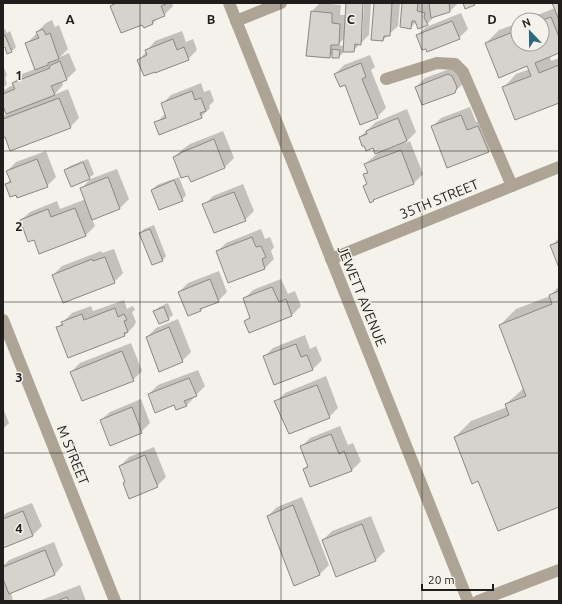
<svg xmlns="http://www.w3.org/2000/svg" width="562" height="604" font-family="Ubuntu,sans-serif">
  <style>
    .shadow { fill: #0003; fill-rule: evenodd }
    .building { fill: #d6d2cc; stroke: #8b8782 }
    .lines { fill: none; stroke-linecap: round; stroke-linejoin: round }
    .minor { stroke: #ada496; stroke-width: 12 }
    .grid { fill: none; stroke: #201e1c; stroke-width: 1; stroke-opacity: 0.55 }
    .labels { text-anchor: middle; stroke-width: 3; stroke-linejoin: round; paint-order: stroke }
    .street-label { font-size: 14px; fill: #201e1c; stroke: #f5f1eb }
    .grid-label { font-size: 13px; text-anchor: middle; font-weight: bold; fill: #201e1c; stroke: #f5f1eb; stroke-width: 3; stroke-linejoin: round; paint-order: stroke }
  </style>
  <rect width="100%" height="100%" fill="#f5f1eb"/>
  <g class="shadow">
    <path d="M115,3H172L173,6L164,15L158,18L153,23L143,24L112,6Z"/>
    <path d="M320,3L341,5L340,15H346L347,3H362L360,41L362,39L364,3H371L369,35L353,51H343V53L339,57L333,53L329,57L312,11ZM345,38L344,46L337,45Z"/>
    <path d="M375,3H400L398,26L383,40Z"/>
    <path d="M403,3H458L450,11L436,15L427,24L416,22L410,28Z"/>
    <path d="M553,3H559V52L550,56L551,61L559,58V102L504,87L516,74L530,69L528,65L486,43L499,30L518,23V44H542V20H525L555,8Z"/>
    <path d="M461,13L468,29L459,38L417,36L426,27Z"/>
    <path d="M52,20L55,27L59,25L68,49L60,57L69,53L76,70L67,79L62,81L63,85L54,95L68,89L79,118L70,127L3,137V116L7,114L3,104V65L7,75L5,78L7,84L4,87L5,90L9,87L14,85L13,83L22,74L35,69L26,44L35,35L38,33L37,32L46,23Z"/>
    <path d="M5,29L7,33L10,31L16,47L12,51L6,46L3,47V30Z"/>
    <path d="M182,31L186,42L193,39L197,50L188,59L139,60L155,41Z"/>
    <path d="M370,55L375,67L371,70L386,108L377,117L335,74L344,65Z"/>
    <path d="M458,66L464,83L454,92L416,87L425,78Z"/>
    <path d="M201,83L204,92L210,90L214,101L209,106L210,108L201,117L156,123L165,114L162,104L171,95Z"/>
    <path d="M470,107L476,122L487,118L497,142L488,151L432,127L441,118Z"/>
    <path d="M407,109L416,132L404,144L410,141L423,174L414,183L375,198L373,201L364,186L368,182L365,175L368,171L365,164L377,154L374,147L360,137L376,122Z"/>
    <path d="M223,131L234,158L225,167L191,180L189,174L174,157L183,149L190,144Z"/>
    <path d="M46,151L56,177L47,186L16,194L6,184L11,179L7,171L16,162Z"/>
    <path d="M88,159L94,174L89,178L65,170L70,166Z"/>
    <path d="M117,169L129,199L120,208L92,219L95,226L86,235L34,239L21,220L30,212L57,201L60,209L86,199L82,188L90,179Z"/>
    <path d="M179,177L186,195L182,200L152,190L157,185Z"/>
    <path d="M243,184L254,211L245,220L204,205L213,196Z"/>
    <path d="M154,225L166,256L162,261L140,233L144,229Z"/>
    <path d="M261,229L265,239L270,237L274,247L271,251L274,259L265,268L229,282L217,252L226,243Z"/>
    <path d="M559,238V265L552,245Z"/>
    <path d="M114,249L123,273L114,282L53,275L62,266L101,251L102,253Z"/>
    <path d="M219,271L227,292L218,301L204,307L201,310L188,315L179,292L188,283Z"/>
    <path d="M281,279L288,294L295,291L301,306L292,315L250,331L245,321L251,316L244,299L253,290Z"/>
    <path d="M559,286V506L479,480L455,437L471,421L507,407L506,404L524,388L500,325L516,309L550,296Z"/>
    <path d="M124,300L127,309L133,306L135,310L132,312L136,322L134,326L125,335L69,357L57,328L72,313L91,306L93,311Z"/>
    <path d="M168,303L173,315L168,319L155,311L159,307Z"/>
    <path d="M178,319L191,352L182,361L147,337L156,328Z"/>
    <path d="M305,335L310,349L316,346L322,360L313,369L275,384L264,357L273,348Z"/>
    <path d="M131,343L142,371L133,380L71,372L80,363Z"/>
    <path d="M198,370L205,386L186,406L175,404L149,394L158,385Z"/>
    <path d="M326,376L338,408L329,417L276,402L285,393Z"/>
    <path d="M141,399L150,423L141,432L101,420L110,412Z"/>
    <path d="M3,408L9,423L3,429Z"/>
    <path d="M340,426L348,445L353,443L361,461L352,470L311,486L304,469L308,465L301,447L310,438Z"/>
    <path d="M154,447L166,477L157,486L126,481L120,466L129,457Z"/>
    <path d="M302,497L329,565L320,574L295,584L268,516L277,507Z"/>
    <path d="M32,503L42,526L33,535L3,547V516L6,513Z"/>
    <path d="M371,516L385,551L376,560L337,575L323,540L332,531Z"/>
    <path d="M54,542L63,565L55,574L11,592L13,601H3V566L9,560Z"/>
    <path d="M80,585L86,601H39Z"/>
  </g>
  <g class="building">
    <path d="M117,3H165L166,4L161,6L165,16L152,21L153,24L144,28L142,25L121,33L110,6Z"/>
    <path d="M346,3H363L361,45L355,44L354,52H343Z"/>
    <path d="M374,3H392L390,36H384L383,41L371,40Z"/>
    <path d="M402,3H418L417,11L425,13L424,17L428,25L418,29L415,21H412L411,29L400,27Z"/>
    <path d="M429,3H449L450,12L431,18Z"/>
    <path d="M463,3H474L475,5L465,9Z"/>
    <path d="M552,3H559V20Z"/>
    <path d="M311,11L332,13V23L340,24L339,45H331L330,58L306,56Z"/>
    <path d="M551,17L559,37V53L535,63L539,73L559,65V103L515,120L502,87L531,76L527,66L499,78L485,43L518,30V44H542V20Z"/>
    <path d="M452,21L460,39L427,52L426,49L422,50L416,35Z"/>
    <path d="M43,29L46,35L50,33L59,59L48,63V65L35,70L25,43L39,38L36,32Z"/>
    <path d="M5,35L12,52L7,54L5,47L3,48V36Z"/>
    <path d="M173,39L177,50L184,47L189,60L155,73V72L144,76L137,60L147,55L145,50Z"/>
    <path d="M332,49L340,50L339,58H332Z"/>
    <path d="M60,61L67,80L51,86L55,95L6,114L3,106V94L15,89L12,83L50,68L49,66Z"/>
    <path d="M361,63L366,77L362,79L378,118L360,125L345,85L340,87L334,74Z"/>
    <path d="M448,74L452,76L457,87L455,93L422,105L415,87Z"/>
    <path d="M192,91L195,100L201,98L206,111L200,113L202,118L159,135L154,122L166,118L161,103Z"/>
    <path d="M59,98L71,128L10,151L5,137L3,138V119Z"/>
    <path d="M461,115L467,130L478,126L489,152L447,168L431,126Z"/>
    <path d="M398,118L407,141L375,154L373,148L366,151L364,146H362L359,137L367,134L366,131Z"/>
    <path d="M214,139L225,168L191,182L188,176L181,178L173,157L180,154V153Z"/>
    <path d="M401,150L414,184L373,200L374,201L370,203L363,186L367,184L363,174L368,173L364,164Z"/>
    <path d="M37,159L48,187L17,198L16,195L10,197L5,184L11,182L6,171Z"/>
    <path d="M83,162L90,179L71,187L64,170Z"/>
    <path d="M108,177L120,209L92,220L80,188Z"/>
    <path d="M174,180L183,201L159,210L151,190Z"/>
    <path d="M234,192L246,221L214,233L202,204Z"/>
    <path d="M75,208L86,236L39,254L34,240L28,242L20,220L48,209L51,217Z"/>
    <path d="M150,229L163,261L152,265L139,233Z"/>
    <path d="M252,237L256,247L261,246L266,257L262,259L265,269L228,283L216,251Z"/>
    <path d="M559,242V268L550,245Z"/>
    <path d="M105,257L115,283L63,303L52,275L92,259L93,261Z"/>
    <path d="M210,279L219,302L200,309L201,311L188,316L178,292Z"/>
    <path d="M272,287L279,302L286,299L292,316L249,333L244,321L250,318L243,298Z"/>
    <path d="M559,291V507L498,531L478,481L472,484L454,437L509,415L505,404L526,396L499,325L552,304L549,295Z"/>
    <path d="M164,307L169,320L159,324L153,311Z"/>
    <path d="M115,308L118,317L124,314L127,320L124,321L128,332L124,333L125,336L68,358L56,327L63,325L61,322L82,314L84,320Z"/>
    <path d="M169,327L183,362L159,372L146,337Z"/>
    <path d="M296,344L301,357L307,355L313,370L274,385L263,356Z"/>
    <path d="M122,351L134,381L82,401L70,372Z"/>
    <path d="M189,378L197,396L184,401L187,406L176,410L174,405L155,413L148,394Z"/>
    <path d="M317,385L330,418L289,434L274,401Z"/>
    <path d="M132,407L142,433L110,446L100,420Z"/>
    <path d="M331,434L339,454L344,451L352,471L310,487L303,469L308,467L300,446Z"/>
    <path d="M145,455L158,487L129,499L123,483L125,482L119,466Z"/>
    <path d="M293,505L320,575L294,586L267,516Z"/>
    <path d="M23,511L33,536L3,548V519Z"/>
    <path d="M362,524L376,561L336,577L322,540Z"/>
    <path d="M45,550L55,575L9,594L3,579V567Z"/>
    <path d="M67,597L69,601H57Z"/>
  </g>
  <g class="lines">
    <g class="minor">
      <path d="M229,3L468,601"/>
      <path d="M236,21L281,3"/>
      <path d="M386,79L437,63L455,64L463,72L512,186"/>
      <path d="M331,259L559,167"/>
      <path d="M3,320L115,601"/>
      <path d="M478,601L559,570"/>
    </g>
  </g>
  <path class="grid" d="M140,3V601M281,3V601M422,3V601M3,151H559M3,302H559M3,453H559"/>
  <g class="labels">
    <g class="street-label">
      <text transform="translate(439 199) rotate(-22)" y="5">35TH STREET</text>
      <text transform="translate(362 296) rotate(68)" y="5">JEWETT AVENUE</text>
      <text transform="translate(73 455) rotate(68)" y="5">M STREET</text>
    </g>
  </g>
  <g class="grid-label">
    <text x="70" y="24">A</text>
    <text x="211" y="24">B</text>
    <text x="351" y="24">C</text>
    <text x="492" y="24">D</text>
    <text x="19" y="80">1</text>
    <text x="19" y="231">2</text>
    <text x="19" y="382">3</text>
    <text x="19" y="533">4</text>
  </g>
  <rect width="562" height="604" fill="none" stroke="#201e1c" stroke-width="8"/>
  <g transform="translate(530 32) rotate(338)"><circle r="19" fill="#f5f1eb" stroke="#a09d98"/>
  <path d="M0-3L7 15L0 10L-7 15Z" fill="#2b687f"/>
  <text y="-6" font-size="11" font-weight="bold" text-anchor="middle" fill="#201e1c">N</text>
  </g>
  <path d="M422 584v6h71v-6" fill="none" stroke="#201e1c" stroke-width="2"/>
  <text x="428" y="584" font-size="12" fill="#201e1c" stroke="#f5f1eb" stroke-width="3" paint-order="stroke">20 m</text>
</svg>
